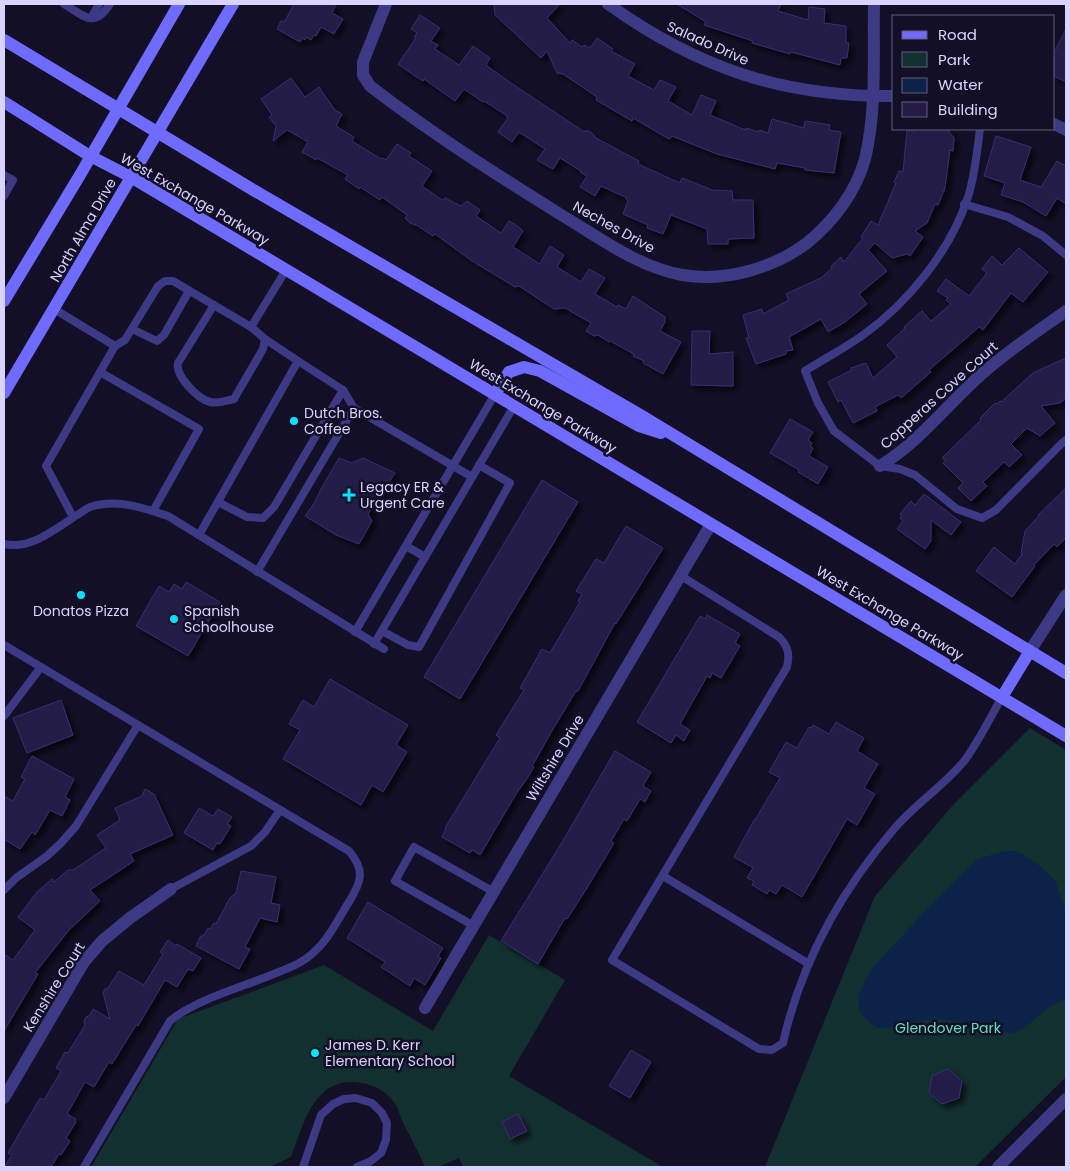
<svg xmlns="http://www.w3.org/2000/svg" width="1070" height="1171" font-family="Poppins,sans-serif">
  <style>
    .green { fill: #12302f }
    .water { fill: #0c2248 }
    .building { fill: #241b47; stroke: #3b2d73; filter: url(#shadow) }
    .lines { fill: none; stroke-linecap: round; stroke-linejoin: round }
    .service { stroke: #3d3a85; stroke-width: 8 }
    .minor { stroke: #3d3a85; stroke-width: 12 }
    .secondary { stroke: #6f6bff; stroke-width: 12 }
    .poi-dot { fill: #00e5ff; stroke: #130f26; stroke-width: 2 }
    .labels { text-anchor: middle; stroke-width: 5; stroke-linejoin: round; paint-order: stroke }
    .street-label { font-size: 14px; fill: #d9d4ff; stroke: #130f26 }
    .poi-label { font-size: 14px; fill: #d9d4ff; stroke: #130f26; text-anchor: start }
    .park-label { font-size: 14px; fill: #5fe0c0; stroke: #130f26 }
  </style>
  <defs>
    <filter id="shadow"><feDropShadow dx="4.5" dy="4.5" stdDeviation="2.5" flood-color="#0009"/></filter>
  </defs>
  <rect width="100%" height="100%" fill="#130f26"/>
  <g class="green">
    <path d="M1030,728L1066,750V1077L975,1167H765L875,896L953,805Z"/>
    <path d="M489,935L565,980L509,1076L663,1167H463L459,1158L438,1167H425C418,1152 411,1137 403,1123C400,1116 398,1108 394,1102C386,1091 374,1085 362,1083C315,1074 304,1123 291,1157L270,1167H91L178,1019L324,965L433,1031Z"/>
  </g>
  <path class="water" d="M1005,851H1016L1022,854L1044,869L1055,881L1066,911V998L1051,1006L1023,1029L1012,1033L998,1032L986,1030L968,1023L938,1019L917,1021L890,1028H877L862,1016L858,1005L859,994L867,976L873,967L933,903L974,862L978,859Z"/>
  <g class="building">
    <path d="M294,4H336L332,13L343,19L334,34L321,27L316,36L314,35L311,40L306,37L305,40L302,38L300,42L277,29L281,21H285Z"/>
    <path d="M494,4H560L547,18L570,43L572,40L582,47L584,45L590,48L597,38L613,49L611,51L635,64L628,76L654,90L660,80L676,87L668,101L692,115L701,95L716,101L710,115L745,130L746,128L759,132V130L768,133L772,119L804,128L805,121L830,125L829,130L841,132L834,173L805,170V168L777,163L775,169L717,154L672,136L670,139L667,138L633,118L632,121L596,100L597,97L563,74L557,73L547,51L541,58L495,15Z"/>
    <path d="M677,4H781L778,11L808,20L809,7L825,9L824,23L846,26V42L849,43L847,58H841L840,65L791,52L790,54L752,43L753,41L704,25L706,22Z"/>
    <path d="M420,15L440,28L431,41L438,45L435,49L459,65L473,46L490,58L486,65L508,81L583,131H589L593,134L596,138L639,161L638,164L680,183L682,178L712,190L732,191L733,200H753L754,238L730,239L728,240V244H708L707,229L671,215L663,234L647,228L648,225L623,214L628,201L626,199L627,198L601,186L595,196L580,187L587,176L580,172L581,171L560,158L553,169L537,160L545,149L519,132L512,142L498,132L508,118L506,115L484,101L483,102L464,89L455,101L424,79L423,81L415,76L398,64L416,38L414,37L417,33L411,29Z"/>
    <path d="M1066,29V82L1054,76V53Z"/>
    <path d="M291,78L305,97L319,87L335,110L342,114L336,126L354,137L352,141L381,159L382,158L386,160L397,144L411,153L409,156L432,171L422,186L442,200L445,198L461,206L467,201L480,210L476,216L501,233L509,221L519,227L523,231L513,247L540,264L550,246L564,255L557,267L581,282L589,269L605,278L595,294L617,307L618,305L626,309L633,296L665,317V322L660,331L681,342L663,374L643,363L644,361L633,356L634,354L610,341L609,342L598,335L594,336L586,331L591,323L565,308L554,309L519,286L515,287L472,261L435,234L433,236L418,226L410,223L405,218L407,215L382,197L380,200L360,187L359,189L345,179L348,175L317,158L316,160L302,152L308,142L287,130L273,141L276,126L269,117L272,115L261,99Z"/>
    <path d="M915,129H947L954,138L953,151L950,150L945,188L938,205L935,204L927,223L915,231L923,237L910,256L907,254L892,258L875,243L868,250L887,271L859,294L867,304L845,322L828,332L821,319L789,337L793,350L786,351V354L756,364L746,338H749L743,315L762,309L763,314L789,300L786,294L821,278L832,268L831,266L841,257L844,262L863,238L861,237L871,221L878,225L896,183L894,182L899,171L903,172L907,130L914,131Z"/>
    <path d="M996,136L1031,147L1020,180L1041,187L1057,161L1066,166V204L1057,198L1046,216L1023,202L1001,195L1005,183L984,176Z"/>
    <path d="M1019,248L1048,272L1023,302L1011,293L983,330L979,327L929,370L931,372L901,398L898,395L875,407L877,411L853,423L841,400L838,402L828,382L852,370L851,368L866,363L873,378L897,357L887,345L905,328L904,327L922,311L931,321L951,304L946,300L948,298L937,291L946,279L969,296L987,273L982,269L992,256L1002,265Z"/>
    <path d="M692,331H710L709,354L733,352V386L691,385Z"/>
    <path d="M1066,358V398L1060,403L1041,406L1055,423L1040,436L1027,428L1011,444L1022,455L1009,467L1004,462L983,482L987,486L971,501L958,488L963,483L943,463L946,461L942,458L981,420L980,418L995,403L997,404L1000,401L1001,402L1033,373Z"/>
    <path d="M790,419L813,432L808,440L812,443L810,446L813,448L809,456L828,467L818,484L798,472L799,470L770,453Z"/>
    <path d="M339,458L352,463L363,458L395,473L368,514L372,521L359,544L336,535L305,516L315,502L321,489Z"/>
    <path d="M542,480L578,502L460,699L424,677Z"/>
    <path d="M1066,488V538L1057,547L1054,544L1034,565L1035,566L1012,597L976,571L994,547L1015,564L1021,555H1023L1021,553L1025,531L1039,516L1038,515Z"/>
    <path d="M924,494L961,522L951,535L931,520V541L925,549L897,529L903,521L900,518L902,515L900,514L911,501L915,505Z"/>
    <path d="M626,526L663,548L616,624L615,623L578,691H576L553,729L532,766L534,767L526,780L516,794L480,855L472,850L470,853L442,837L446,829L445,828L500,738L496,735L524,690L520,688L542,649L550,653L580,602L578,601L582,594L576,591L596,559L604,563Z"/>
    <path d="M186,582L220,602L188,656L136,626L159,586L169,592L174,584L182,589Z"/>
    <path d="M707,615L740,634L735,643L740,646L721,678L712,673L710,678L707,676L680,724L690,730L684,741L676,735L671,743L637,722L700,616L705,619Z"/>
    <path d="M330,679L408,725L396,745L407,752L383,792L372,785L361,805L283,759L300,730L289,724L303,700L314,707Z"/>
    <path d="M61,700L73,735L27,753L13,718Z"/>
    <path d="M836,722L864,738L857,751L878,764L864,788L875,794L857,825L847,819L802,897L782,885L776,894L769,890L767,894L752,885L754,881L747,878L753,868L734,857L754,820H755L780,778L769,772L786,742L797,748L809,727L811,728L813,725L829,734Z"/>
    <path d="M615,751L651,772L643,786L651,791L645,802L640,799L627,821L624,819L611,841L614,843L587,888L567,919L565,918L538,964L501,941L561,844Z"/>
    <path d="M32,756L74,779L65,797L70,800L62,816L50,810L35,835L32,832L20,849L4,839V796L13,801L25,779L21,777Z"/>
    <path d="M145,789L154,794L173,835L130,854L134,861L90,890L100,901L69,930L35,973L38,974L4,1031V954L13,960L35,930L18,917L37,892L52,879L54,882L68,870H73L106,848L97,835L120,820L115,808L142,796Z"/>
    <path d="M199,808L213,816L218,809L232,817L227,824L231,826L220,844L217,843L213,850L184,833Z"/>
    <path d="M241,871L276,877L271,903L280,905L277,922L260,918L245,947L250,949L239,969L196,946L200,937L204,935L208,928L210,929L214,923L216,924L230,898L236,893Z"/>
    <path d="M368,902L443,948L438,956L441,958L425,985L414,978L410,986L381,967L385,962L347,938Z"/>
    <path d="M168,940L176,946L177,944L201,958L193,971L188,969L177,987L165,980L138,1026L136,1025L112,1064L109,1062L94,1087L85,1082L67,1114L76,1119L75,1121L76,1122L66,1138L70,1141L61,1155L59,1154L51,1167H4L12,1155L8,1153L40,1098L44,1100L61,1071L56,1068L65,1052L68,1053L85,1025L84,1021L86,1017L89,1016L93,1009L110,1019L103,993L105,989L108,988L119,971L144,985L163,954L160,952Z"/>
    <path d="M631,1050L651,1062L630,1098L609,1086Z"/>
    <path d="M948,1069L962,1081L959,1098L942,1104L929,1093L932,1076Z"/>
    <path d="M518,1114L527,1131L510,1139L502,1122Z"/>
  </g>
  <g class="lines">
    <g class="service">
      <path d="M64,4C84,16 94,29 110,4"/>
      <path d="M91,18L99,4"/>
      <path d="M980,129C977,151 975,175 968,197C951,250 908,303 863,335C845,348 824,359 805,371L818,403L834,431L880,466L900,469L915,475L957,509L982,518L996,510L1062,443L1066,440"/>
      <path d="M4,175L13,180L4,196"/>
      <path d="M964,204L1008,217L1043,236L1066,255"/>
      <path d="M214,305L178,363C175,376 198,399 210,402C218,404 225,401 234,399L263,349L265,339L251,327"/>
      <path d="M54,309L115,346L125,340L158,286L165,281H173L251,327L286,270"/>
      <path d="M132,329L157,341L164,335L189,291"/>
      <path d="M298,361L343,390L354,408"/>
      <path d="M100,372L199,429L153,511"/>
      <path d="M218,502L247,517L263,518L274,507L343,390"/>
      <path d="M73,517L46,466L115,346"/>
      <path d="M199,535L298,361L265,339"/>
      <path d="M4,544C31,550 55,529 77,515C81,513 85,509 90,507C116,498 143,508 168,516L384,649"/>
      <path d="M406,546L425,557"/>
      <path d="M257,572L354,408L472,477"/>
      <path d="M681,576L779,637C788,646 790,654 787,667L612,960L759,1049L772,1050L783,1043C801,963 841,891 894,829C915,804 945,785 965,760C979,741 990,718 1002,697"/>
      <path d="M382,631L408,645L419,647L510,483L479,465"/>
      <path d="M355,632L495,394"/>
      <path d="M374,644L514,406"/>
      <path d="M4,645L349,851C366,871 361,882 349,902C338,919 329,939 314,952C302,964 286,969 271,975C240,988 195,1000 170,1021L84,1167"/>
      <path d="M4,716L41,667"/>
      <path d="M663,876L809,964"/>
      <path d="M171,889L251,846L265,832L280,810"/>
      <path d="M4,890L16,878L47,856L61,843L76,826L138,725"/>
      <path d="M474,926L395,881L414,847L494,892"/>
      <path d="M303,1167L321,1115L333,1104L344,1099L356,1098L372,1103L382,1113L387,1123L386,1140L381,1153L371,1161L357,1167"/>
    </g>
    <g class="minor">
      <path d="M386,4L363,62V75L370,86C431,133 497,175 563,216C600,238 638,267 682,275C725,282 772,269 807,243C833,222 856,192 865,159C877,109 873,55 874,4"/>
      <path d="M608,4C697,68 783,97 894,96"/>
      <path d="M1054,124L1066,130"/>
      <path d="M880,466C916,444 943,410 974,381C1002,355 1035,333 1066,311"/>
      <path d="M1030,651L1066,595"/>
      <path d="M425,1008L711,524"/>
      <path d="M4,1098L84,962L102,941L130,918L171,889"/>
      <path d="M998,1167L1066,1099"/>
    </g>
    <g class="secondary">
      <path d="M4,40L255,191L642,416L1066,673"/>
      <path d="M4,102L90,156L131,177L1066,736"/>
      <path d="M4,301L80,175L179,4"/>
      <path d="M4,393L233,4"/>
      <path d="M495,394L509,372L524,367L540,371L639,426L661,433"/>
      <path d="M1002,697L1030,651"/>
    </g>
  </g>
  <g class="poi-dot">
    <circle cx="294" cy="421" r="5"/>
    <path d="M346.5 487.5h5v5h5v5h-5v5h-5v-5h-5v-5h5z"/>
    <circle cx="81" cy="595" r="5"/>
    <circle cx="174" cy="619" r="5"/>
    <circle cx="315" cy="1053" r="5"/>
  </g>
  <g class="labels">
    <g class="street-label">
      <text transform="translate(708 43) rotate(24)" y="5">Salado Drive</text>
      <text transform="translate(195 199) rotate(30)" y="5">West Exchange Parkway</text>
      <text transform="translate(614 227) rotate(29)" y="5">Neches Drive</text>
      <text transform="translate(83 230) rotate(-60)" y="5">North Alma Drive</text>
      <text transform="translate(939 395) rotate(-42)" y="5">Copperas Cove Court</text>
      <text transform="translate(543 406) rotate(31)" y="5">West Exchange Parkway</text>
      <text transform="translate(890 613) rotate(31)" y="5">West Exchange Parkway</text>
      <text transform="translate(555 758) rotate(-59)" y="5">Wiltshire Drive</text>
      <text transform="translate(54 987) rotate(-58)" y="5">Kenshire Court</text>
    </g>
    <g class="poi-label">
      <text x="304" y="418">Dutch Bros.<tspan x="304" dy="16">Coffee</tspan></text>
      <text x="360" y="492">Legacy ER &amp;<tspan x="360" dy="16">Urgent Care</tspan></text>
      <text x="81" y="616" text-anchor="middle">Donatos Pizza</text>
      <text x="184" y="616">Spanish<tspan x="184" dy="16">Schoolhouse</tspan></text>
      <text x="325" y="1050">James D. Kerr<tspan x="325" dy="16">Elementary School</tspan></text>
    </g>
    <g class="park-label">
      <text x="948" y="1033">Glendover Park</text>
    </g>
  </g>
  <rect width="1070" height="1171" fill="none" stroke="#d9d4ff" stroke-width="10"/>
  <rect x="892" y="15" width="162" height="115" fill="#130f26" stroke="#625e7d"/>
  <rect x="902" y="31" width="25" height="8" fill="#6f6bff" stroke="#625e7d"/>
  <text x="938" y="40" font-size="15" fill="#d9d4ff">Road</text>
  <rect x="902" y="52" width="25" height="15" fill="#12302f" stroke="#625e7d"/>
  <text x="938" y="65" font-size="15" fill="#d9d4ff">Park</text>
  <rect x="902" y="78" width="25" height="15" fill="#0c2248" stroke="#625e7d"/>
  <text x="938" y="90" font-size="15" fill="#d9d4ff">Water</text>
  <rect x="902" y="102" width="25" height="15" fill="#241b47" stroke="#625e7d"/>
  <text x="938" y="115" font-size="15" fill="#d9d4ff">Building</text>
</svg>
